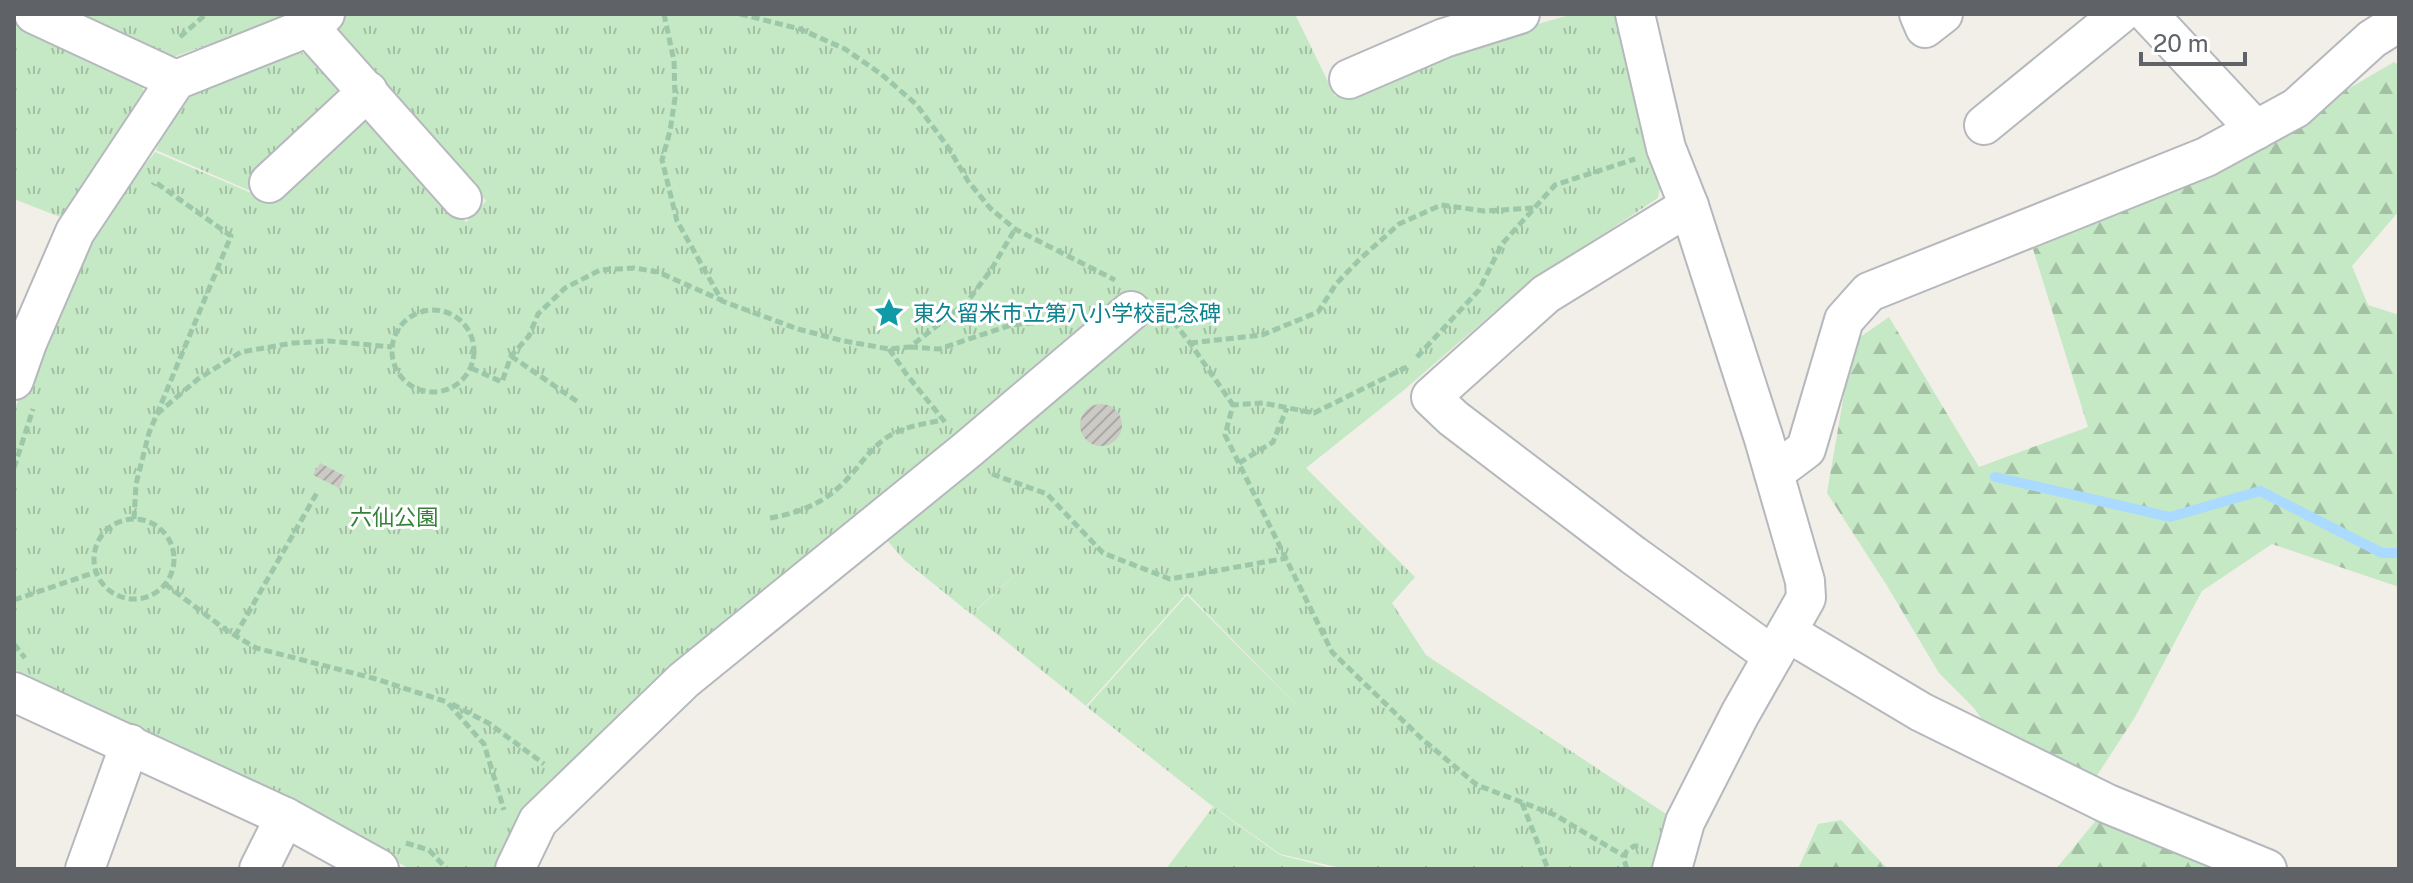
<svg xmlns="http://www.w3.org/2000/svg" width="2413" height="883" font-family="'Public Sans','Noto Sans JP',sans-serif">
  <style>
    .forest { fill: url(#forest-firs) }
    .park { fill: url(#park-tufts) }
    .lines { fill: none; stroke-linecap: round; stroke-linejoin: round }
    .stream { stroke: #aadaff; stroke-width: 10 }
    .building { fill: url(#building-hatch) }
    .minor-casing { stroke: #b5b8bc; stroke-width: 42 }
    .path { stroke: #9cc7a9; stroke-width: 5; stroke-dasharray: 8 4; stroke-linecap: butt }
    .minor { stroke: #fff; stroke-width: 38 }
    .labels { text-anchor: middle; stroke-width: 6; stroke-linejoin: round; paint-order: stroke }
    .culture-label { font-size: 22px; fill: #0d838f; stroke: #fff; text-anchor: start }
    .park-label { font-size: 22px; fill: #348238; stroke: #fff }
  </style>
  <defs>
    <pattern id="forest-firs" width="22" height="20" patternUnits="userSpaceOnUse" patternTransform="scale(2)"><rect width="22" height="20" fill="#c5e8c5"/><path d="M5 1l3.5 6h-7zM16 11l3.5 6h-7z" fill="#a3c0a4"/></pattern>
    <pattern id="park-tufts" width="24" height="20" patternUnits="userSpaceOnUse" patternTransform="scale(2)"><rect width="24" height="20" fill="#c5e8c5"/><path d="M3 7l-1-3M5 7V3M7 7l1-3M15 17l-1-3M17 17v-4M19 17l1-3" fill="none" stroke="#a3c0a4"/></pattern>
    <pattern id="building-hatch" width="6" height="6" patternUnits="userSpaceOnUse" patternTransform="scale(2)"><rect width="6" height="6" fill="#cccac5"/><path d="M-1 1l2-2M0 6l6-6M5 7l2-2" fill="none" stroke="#a9a8a4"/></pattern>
  </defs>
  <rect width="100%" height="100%" fill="#f1efe8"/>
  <g class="forest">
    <path d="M2394,62L2399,65V211L2352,266L2368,305L2399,315V587L2272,544L2202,591L2135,717L2094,780L1989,730L1974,708L1939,673L1886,584L1827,493L1853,342L1889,317L1979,467L2088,427L2033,249L2232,157Z"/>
    <path d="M2097,819L2215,869H2056Z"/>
    <path d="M1841,820L1888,869H1798L1818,824Z"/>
  </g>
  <g class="park">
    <path d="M81,14H296L170,58Z"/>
    <path d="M347,14H1295L1335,96L1453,48L1573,14H1618L1661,180L1658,198L1523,287L1404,390L1306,468L1415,577L1392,603L1426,655L1672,818L1658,869H1345L1280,854L1211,805L1087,707L1187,595L1309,718L1187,593L1086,706L972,614L1046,548L971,614L904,560L881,533L1130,294L499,869H410L339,829L14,669V411L85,240L155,152L275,203L360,120L375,123L466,222L486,201L338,34V21Z"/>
    <path d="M14,19L137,76L145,94L136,115L60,217L14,199Z"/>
    <path d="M287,49L309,55L340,88V104L248,190L156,150L184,89Z"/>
    <path d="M1213,807L1280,855L1335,869H1166Z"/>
  </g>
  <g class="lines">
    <path class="stream" d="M1995,477L2170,517L2260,491L2382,553H2399"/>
  </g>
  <g class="building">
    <circle cx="1101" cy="425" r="21"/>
    <path d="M320,463L345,476L339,488L313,475Z"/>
  </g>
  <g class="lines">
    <g class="minor-casing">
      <g id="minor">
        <path d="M34,14L176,80"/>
        <path d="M1635,14L1666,148L1689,206L1764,439L1805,581L1806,598L1740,714L1685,822L1672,869"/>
        <path d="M1919,14L1925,28L1943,14"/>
        <path d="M2148,14L2256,130"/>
        <path d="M309,27L462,199"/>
        <path d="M1349,79L1444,38L1520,14"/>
        <path d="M1984,125L2120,14"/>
        <path d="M269,183L368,91"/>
        <path d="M1689,206L1546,294L1431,397L1453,418L1633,555L1773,656"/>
        <path d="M14,380L27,343L75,232L176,80L309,27L325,14"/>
        <path d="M1774,473L1806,449L1844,320L1869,292L2206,157L2296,108L2372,39L2399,22"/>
        <path d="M1787,632L1921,712L2108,804L2267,869"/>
        <path d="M14,692L285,817L379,869"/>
        <path d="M85,869L130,744"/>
        <path d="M259,869L285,817"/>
        <path d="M515,869L538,821L684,680L967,450L1131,311"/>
      </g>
    </g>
    <g class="path">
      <path d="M664,14L674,61L675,98L670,131L662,160L677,221L722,301L798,329L844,341L889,349L910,347L967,302L991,270L1015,229"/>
      <path d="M740,14L800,29L845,49L881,74L916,104L948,147L968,181L990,208L1015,229L1115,280"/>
      <path d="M180,37L206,14"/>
      <circle cx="433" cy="351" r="41"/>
      <path d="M1166,312L1190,343L1233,405"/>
      <path d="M1190,343L1262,335L1318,312L1336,284L1360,259L1399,224L1441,205L1484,211L1534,208"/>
      <path d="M910,347L939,349L1011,325L1064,320"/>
      <path d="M889,349L907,375L945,422"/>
      <path d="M511,356L578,402"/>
      <path d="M1417,357L1479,290L1502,244L1555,185L1635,159"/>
      <path d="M1407,367L1314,413L1263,403L1233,405L1225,435L1332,652L1422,739L1477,785L1555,815L1624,856"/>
      <path d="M471,368L502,382L511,356L529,336L538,314L565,288L600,270L634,268L658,272L721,300"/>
      <path d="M157,414L198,379L241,352L293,343L329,341L392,347"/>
      <path d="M1239,463L1273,442L1287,408"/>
      <path d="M14,468L33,409"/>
      <path d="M992,474L1047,494L1103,553L1170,579L1287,558"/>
      <path d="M770,518C803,512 827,502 850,476C863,461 872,447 889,436C906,426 924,424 943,420"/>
      <circle cx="134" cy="559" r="40"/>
      <path d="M134,519L136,484L149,433L231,236L155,182L153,185"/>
      <path d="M165,584L226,630L256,648L376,679L447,702L484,744L504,810"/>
      <path d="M14,600L96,572"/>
      <path d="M235,636L318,491"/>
      <path d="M14,644L25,658"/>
      <path d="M452,704L490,724L544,764"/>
      <path d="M1522,803L1548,869"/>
      <path d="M406,843L429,850L447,869"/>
      <path d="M1627,869L1624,860L1626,852L1634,846H1640"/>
    </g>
    <use href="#minor" class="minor"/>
  </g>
  <defs>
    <g id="sight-bare" transform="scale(2.4)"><path d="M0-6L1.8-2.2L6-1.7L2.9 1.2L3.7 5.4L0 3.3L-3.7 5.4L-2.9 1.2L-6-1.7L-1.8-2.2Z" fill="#0f9aa8" stroke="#fff" stroke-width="2.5" paint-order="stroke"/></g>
  </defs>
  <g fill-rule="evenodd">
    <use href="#sight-bare" x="889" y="313"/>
  </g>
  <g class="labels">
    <g class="culture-label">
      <text x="913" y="321">東久留米市立第八小学校記念碑</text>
    </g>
    <g class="park-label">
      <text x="394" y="525">六仙公園</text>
    </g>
  </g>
  <rect width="2413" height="883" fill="none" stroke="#5f6368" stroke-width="32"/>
  <path d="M2141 52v12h104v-12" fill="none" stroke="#5f6368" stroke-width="4"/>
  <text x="2153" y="52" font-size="24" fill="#5f6368" stroke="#ffffff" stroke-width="6" paint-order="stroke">20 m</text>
</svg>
